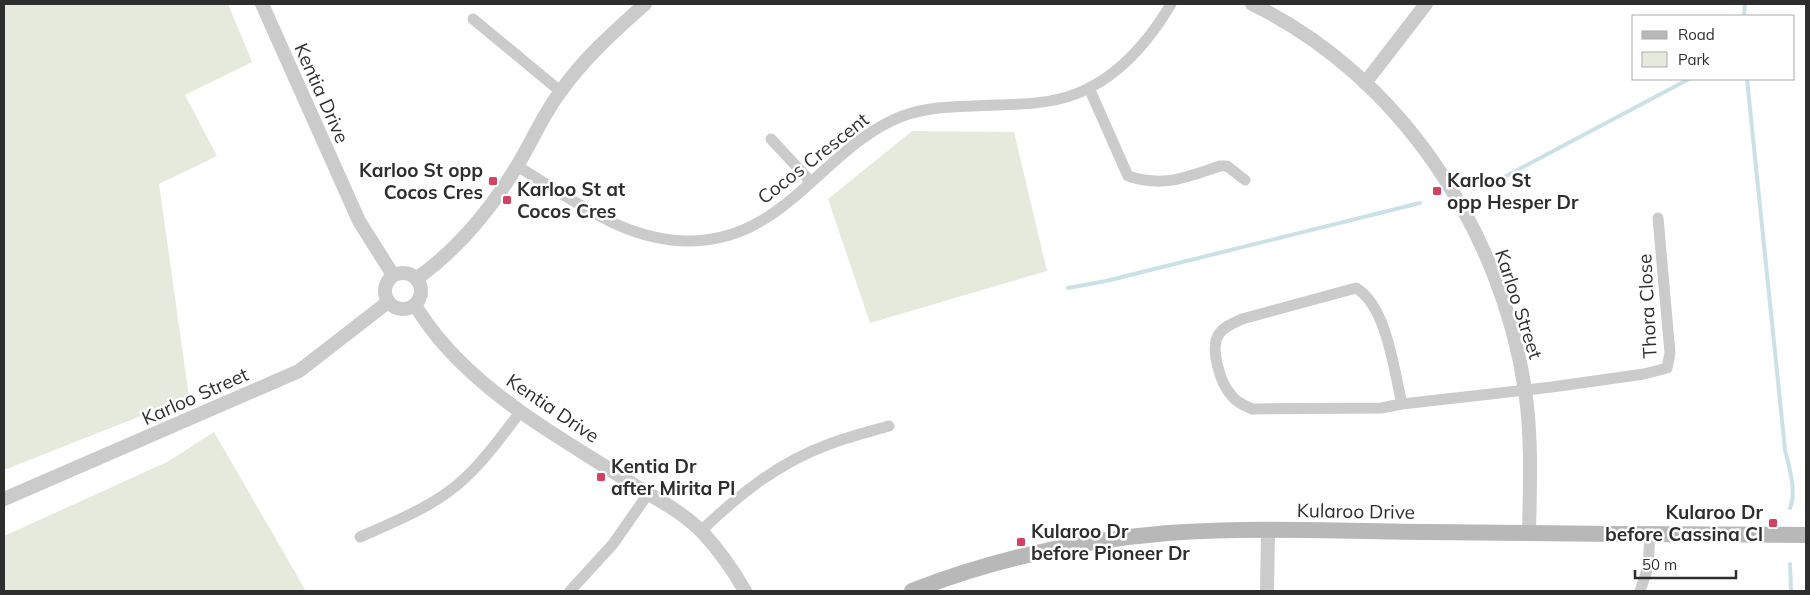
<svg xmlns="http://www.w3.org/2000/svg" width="1810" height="595" font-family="Mulish,sans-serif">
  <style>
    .green { fill: #e6eadd }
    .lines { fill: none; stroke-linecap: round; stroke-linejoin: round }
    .stream { stroke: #cbe1e8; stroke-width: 4 }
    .minor { stroke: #cbcbcb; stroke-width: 11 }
    .tertiary { stroke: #cbcbcb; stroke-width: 14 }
    .secondary { stroke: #b8b8b8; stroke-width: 16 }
    .poi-dot { fill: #d34260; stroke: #fff; stroke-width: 2 }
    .labels { text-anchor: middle; stroke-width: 5; stroke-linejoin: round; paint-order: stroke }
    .street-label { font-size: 19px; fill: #2e2e2e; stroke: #fff }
    .poi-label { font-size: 19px; font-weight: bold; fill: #2e2e2e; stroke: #fff; text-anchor: start }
  </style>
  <rect width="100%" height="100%" fill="#fff"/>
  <g class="green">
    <path d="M4,4H228L252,62L185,95L217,156L159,184L189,397L4,470Z"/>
    <path d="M912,131L1014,132L1047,271L870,323L828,199Z"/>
    <path d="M214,432L306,591H4V536L167,462Z"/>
  </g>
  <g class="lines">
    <g class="stream">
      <path d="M1744,16L1745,4"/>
      <path d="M1747,79L1785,450C1789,466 1797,492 1790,508"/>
      <path d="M1489,185L1689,79"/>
      <path d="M1068,288L1106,281L1420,203"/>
      <path d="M1790,564L1791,591"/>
    </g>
    <g class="minor">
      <path d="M473,19L560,91"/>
      <path d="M1089,88L1128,176C1164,188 1187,177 1220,166H1227L1245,180"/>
      <path d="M771,139L811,182"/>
      <path d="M517,166C572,199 625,242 691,241C782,240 819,156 891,121C917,108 944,107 973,106C1002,104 1034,106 1063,98C1112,85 1146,46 1171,4"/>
      <path d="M1402,404L1381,408L1252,409C1244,405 1237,403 1232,396C1221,385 1209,348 1219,334C1224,326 1234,323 1242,319L1356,288C1387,306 1394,371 1402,404L1552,387L1644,374L1667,368L1670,353L1658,218"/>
      <path d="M701,531C737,496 778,463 827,445C847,437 868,432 889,426"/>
      <path d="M360,537C396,521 435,506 464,479C486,459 503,434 521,411"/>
      <path d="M570,591L613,544L648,494"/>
      <path d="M1640,591L1648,567L1650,534"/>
    </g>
    <g class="tertiary">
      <path d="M262,4L359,221L393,275"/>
      <path d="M1252,4C1399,75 1501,230 1525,390C1532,437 1530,485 1529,533"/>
      <path d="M1365,83L1426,4"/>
      <circle cx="403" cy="291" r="18"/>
      <path d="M416,279C457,250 491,209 517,166C532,142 543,114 561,91C584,58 616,30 645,4"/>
      <path d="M415,305C464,387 556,434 634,485C657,499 684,513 703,533C719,550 733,570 745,591"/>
      <path d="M4,499L299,371L388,302"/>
      <path d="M1267,591L1268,531"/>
    </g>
    <path class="secondary" d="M912,591C993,559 1082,540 1168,533C1253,527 1340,531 1426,532C1553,533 1679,535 1806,535"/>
  </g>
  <g class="poi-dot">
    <rect x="488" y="176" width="10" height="10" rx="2.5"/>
    <rect x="1432" y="186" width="10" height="10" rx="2.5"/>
    <rect x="502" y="195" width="10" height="10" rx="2.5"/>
    <rect x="596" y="472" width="10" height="10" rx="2.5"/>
    <rect x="1768" y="518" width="10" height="10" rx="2.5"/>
    <rect x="1016" y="537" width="10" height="10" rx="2.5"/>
  </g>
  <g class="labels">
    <g class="street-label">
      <text transform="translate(322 93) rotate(66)" y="7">Kentia Drive</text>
      <text transform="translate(813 158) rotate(-38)" y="7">Cocos Crescent</text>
      <text transform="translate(1519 304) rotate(72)" y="7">Karloo Street</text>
      <text transform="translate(1647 306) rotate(-93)" y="7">Thora Close</text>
      <text transform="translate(195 396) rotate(-24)" y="7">Karloo Street</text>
      <text transform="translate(553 408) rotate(34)" y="7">Kentia Drive</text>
      <text transform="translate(1356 511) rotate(1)" y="7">Kularoo Drive</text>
    </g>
    <g class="poi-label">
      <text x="483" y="177" text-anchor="end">Karloo St opp<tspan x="483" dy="22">Cocos Cres</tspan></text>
      <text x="1447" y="187">Karloo St<tspan x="1447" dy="22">opp Hesper Dr</tspan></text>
      <text x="517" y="196">Karloo St at<tspan x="517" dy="22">Cocos Cres</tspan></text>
      <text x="611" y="473">Kentia Dr<tspan x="611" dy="22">after Mirita Pl</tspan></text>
      <text x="1763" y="519" text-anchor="end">Kularoo Dr<tspan x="1763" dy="22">before Cassina Cl</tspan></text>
      <text x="1031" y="538">Kularoo Dr<tspan x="1031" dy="22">before Pioneer Dr</tspan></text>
    </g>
  </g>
  <rect width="1810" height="595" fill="none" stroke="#2e2e2e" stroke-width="10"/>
  <rect x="1632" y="15" width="162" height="65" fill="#ffffff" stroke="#ababab"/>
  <rect x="1642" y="31" width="25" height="8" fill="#b8b8b8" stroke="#ababab"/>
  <text x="1678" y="40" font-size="15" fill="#2e2e2e">Road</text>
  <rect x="1642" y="52" width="25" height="15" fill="#e6eadd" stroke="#ababab"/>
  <text x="1678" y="65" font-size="15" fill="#2e2e2e">Park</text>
  <path d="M1635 570v8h101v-8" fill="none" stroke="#2e2e2e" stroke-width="2.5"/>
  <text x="1642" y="570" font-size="15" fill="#2e2e2e" stroke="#ffffff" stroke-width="4" paint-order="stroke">50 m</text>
</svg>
